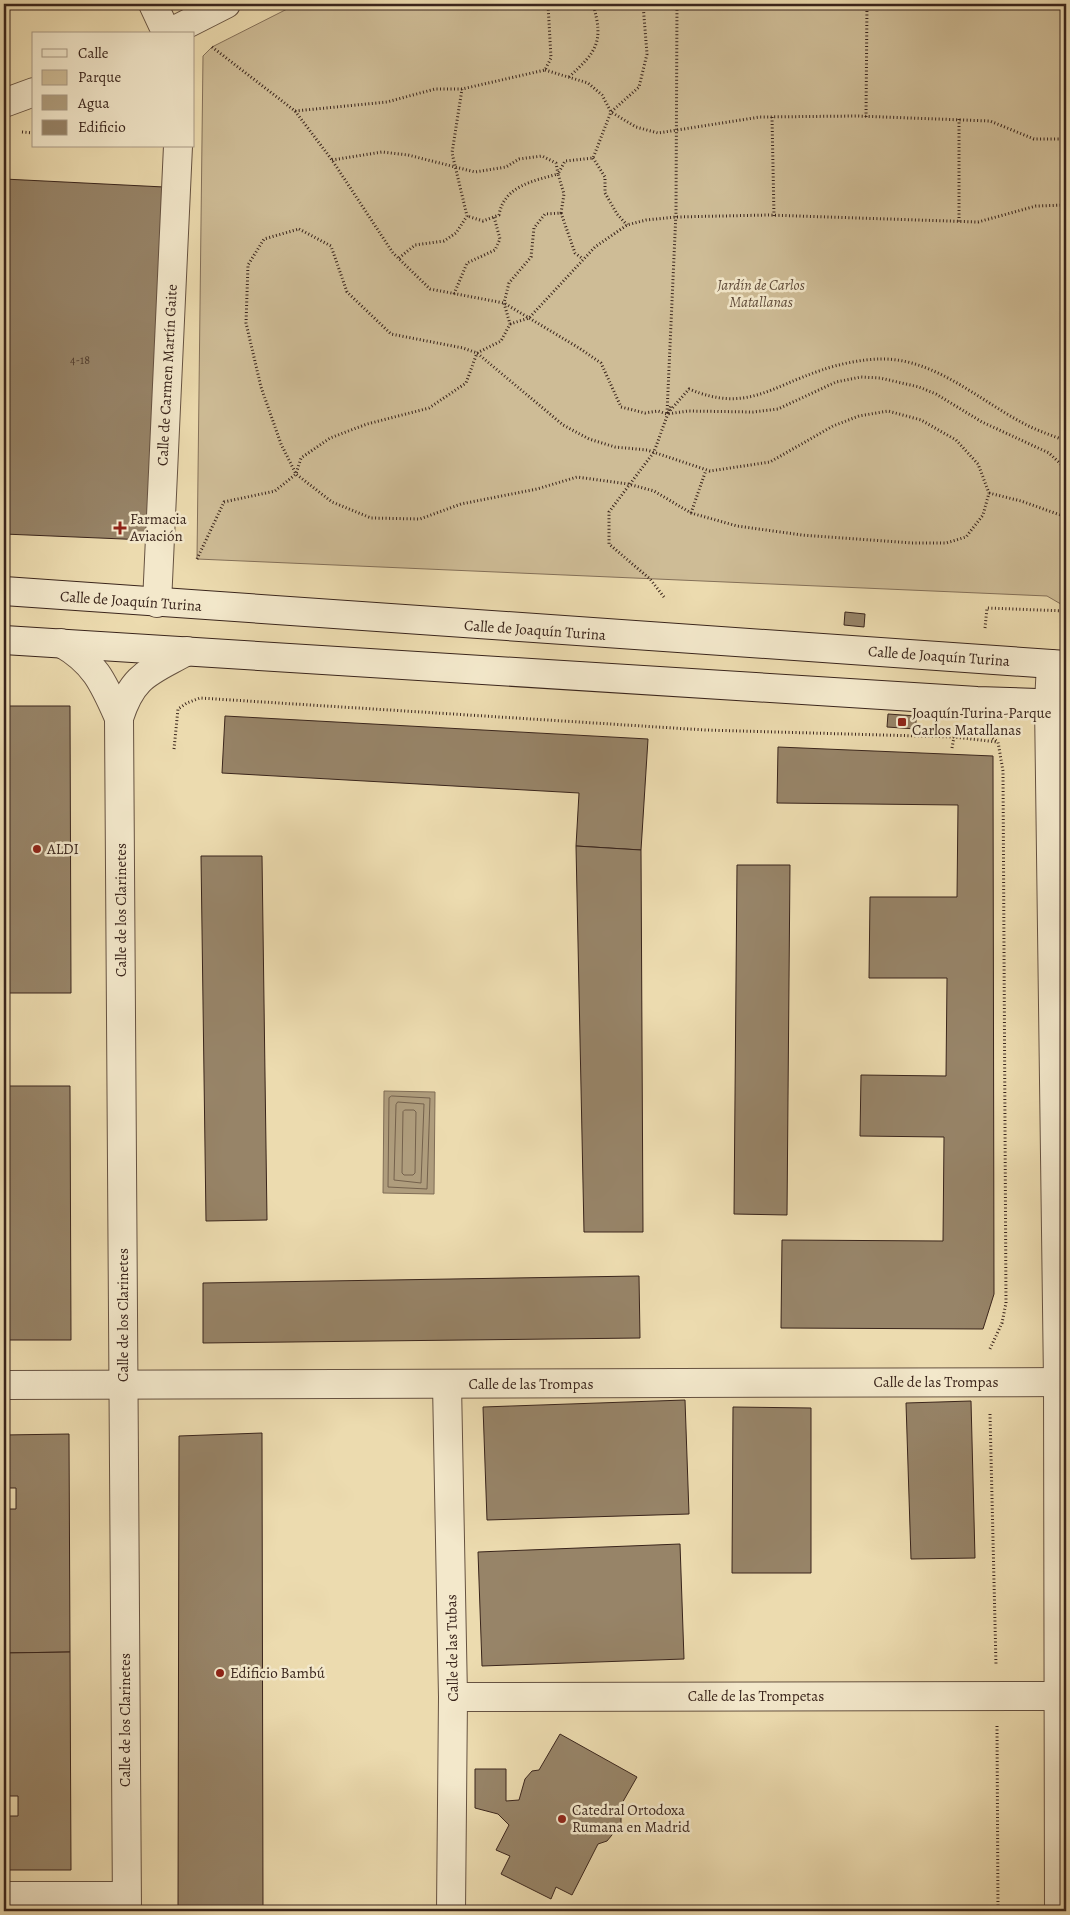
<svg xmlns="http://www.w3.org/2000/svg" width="1070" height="1915" font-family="Alegreya,serif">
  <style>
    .green { fill: #cebc96; stroke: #847059 }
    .water { fill: #af9d7d; stroke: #806d56 }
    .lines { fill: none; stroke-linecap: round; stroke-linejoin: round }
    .shore { stroke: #74614c; stroke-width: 1 }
    .building { fill: #978468; stroke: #3a251c }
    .minor-casing { stroke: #665241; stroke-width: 30 }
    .secondary-casing { stroke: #3a251c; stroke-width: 30 }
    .path { stroke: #3a251c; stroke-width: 3; stroke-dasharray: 1 2.5; stroke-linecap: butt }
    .minor { stroke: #f3e8cb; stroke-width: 28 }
    .secondary { stroke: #f3e8cb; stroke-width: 28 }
    .poi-dot { fill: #8f2418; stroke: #f3e8cb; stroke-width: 2 }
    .labels { text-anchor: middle; stroke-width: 5; stroke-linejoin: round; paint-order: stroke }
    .number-label { font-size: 12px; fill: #513d2f }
    .park-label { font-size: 15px; font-style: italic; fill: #5f4b3a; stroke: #f3e8cb }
    .street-label { font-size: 15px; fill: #3a251c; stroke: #f3e8cb }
    .poi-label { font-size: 15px; fill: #3a251c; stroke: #f3e8cb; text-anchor: start }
  </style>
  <rect width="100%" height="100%" fill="#ecdbaf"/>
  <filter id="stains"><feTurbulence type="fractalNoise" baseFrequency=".004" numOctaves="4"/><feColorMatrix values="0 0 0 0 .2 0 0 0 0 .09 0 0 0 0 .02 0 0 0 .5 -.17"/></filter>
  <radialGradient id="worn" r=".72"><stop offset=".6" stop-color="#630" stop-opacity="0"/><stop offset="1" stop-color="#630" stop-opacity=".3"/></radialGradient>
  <path class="green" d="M297,4H1066V607L1047,596L197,559L203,56L212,47Z"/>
  <path class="water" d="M384,1091L435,1092L434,1194L383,1193Z"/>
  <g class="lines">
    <g class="shore">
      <path d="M392,1096L430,1098L427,1189L388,1187L389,1098Z"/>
      <path d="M398,1102L424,1104L421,1183L394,1180L396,1105Z"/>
      <path d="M405,1110H414L416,1112L415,1173L413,1175H404L402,1173L403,1112Z"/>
    </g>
  </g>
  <g class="building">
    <path d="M4,179L164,187L147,540L4,534Z"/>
    <path d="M845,612L865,614L864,627L844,625Z"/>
    <path d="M4,706H70L71,993H4Z"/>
    <path d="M888,714L916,716V729L887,727Z"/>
    <path d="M225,716L648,739L641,850L576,846L579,793L222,773Z"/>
    <path d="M778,747L993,756L994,1294L983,1329L781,1328L782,1240L943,1241L944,1137L860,1136L861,1075L946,1076L947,978H869L870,897H957L958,805L777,803Z"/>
    <path d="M576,846L641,850L643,1232H584Z"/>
    <path d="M201,856H262L267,1220L206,1221Z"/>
    <path d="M737,865H790L787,1215L734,1214Z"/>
    <path d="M5,1086H70L71,1340H4Z"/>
    <path d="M639,1276L640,1338L203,1343V1283Z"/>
    <path d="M685,1400L689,1514L487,1520L483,1407Z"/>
    <path d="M971,1401L975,1558L911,1559L906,1403Z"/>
    <path d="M733,1407L811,1408V1573H732Z"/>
    <path d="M262,1433L263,1911H178L179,1436Z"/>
    <path d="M69,1434L70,1652L4,1653V1509H16V1488H4V1435Z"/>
    <path d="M680,1544L684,1659L482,1666L478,1552Z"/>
    <path d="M70,1652L71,1870H4V1816H18V1796H4V1653Z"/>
    <path d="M560,1734L637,1777L621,1805V1824L607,1841L598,1844L572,1895L556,1887L551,1899L501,1874L510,1856L496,1850L509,1825L498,1814L475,1808V1769H506V1801L519,1800L525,1779L532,1771L539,1770Z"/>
  </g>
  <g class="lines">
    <g class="minor-casing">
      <g id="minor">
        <path d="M153,4L167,34"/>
        <path d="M167,34L226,4"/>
        <path d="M4,103L34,92"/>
        <path d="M157,603L178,146"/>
        <path d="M61,643C95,662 104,684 119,718"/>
        <path d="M1051,664L1049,703L1058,1382L1059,1911"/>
        <path d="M447,1384L453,1697L451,1911"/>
        <path d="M4,1385L1066,1382"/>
        <path d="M453,1697L1059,1696"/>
        <path d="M4,1896H126"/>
        <path d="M127,1911L119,718C133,674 150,672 187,651"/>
      </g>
    </g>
    <g class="secondary-casing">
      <g id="secondary">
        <path d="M4,591L1066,665"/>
        <path d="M4,640L977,701L1066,704"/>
      </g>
    </g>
    <g class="path">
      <path d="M212,47L295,111L387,102L435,89H462L545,70L551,58L548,4"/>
      <path d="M545,70L588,83L602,95L611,112L636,127L658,133L760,117L857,116L990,121L1034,139H1066"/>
      <path d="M569,77C597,51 604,42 593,4"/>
      <path d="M295,111L332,160L393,253L430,289L504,303L579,348L601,363L621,407L645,413L658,411L667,414L688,411L753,412L778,409L836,382L861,377L880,378L919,387L936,394L982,422L1049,453L1066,469"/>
      <path d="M772,117L774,216"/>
      <path d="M866,117L867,4"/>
      <path d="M959,119V222"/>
      <path d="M22,132L34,133"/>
      <path d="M593,158L605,177V193L617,214L627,225"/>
      <path d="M332,160L382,152L408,155L475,172L506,167L519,159L542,156L556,163L558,174C533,181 504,186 499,215L483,221L467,216"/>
      <path d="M561,213L575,253L583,259"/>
      <path d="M299,229L331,246L347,292L391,334L463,348L477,353L563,425L589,439L615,447L647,450L710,471L770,462L833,426L859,416L888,411L921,420L956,440L978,464L989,493L983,515L966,537L946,543H912L802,535L737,526L691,513L654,491L628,484L577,477L537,489L461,504L420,519L371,518L332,502L296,474L281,444L261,387L246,323L248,265L264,239Z"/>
      <path d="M399,258L415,245L444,241L456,233L467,216L452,153L462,89"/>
      <path d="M454,294L467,263L495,250L500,239L494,217"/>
      <path d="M510,324L529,318L595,247L627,225L646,220L676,217L768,215L978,222L1036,206L1066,205"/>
      <path d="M667,413L676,212L677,4"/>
      <path d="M668,413L689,389C746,413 770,387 822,370C839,364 863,359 881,359C933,358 978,399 1021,422C1035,430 1051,435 1066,441"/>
      <path d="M989,493L1021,501L1066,517"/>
      <path d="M691,513L706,470"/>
      <path d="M197,559L224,502L275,491L296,474L301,458L330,438L367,424L429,408L466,383L477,353L501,341L510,324L504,303L509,283L531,257L534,228L545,214L561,213L564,194L558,174L565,161L593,158L611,112L639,87L647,54L643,4"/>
      <path d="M664,597L650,579L609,544V512L654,452L671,405"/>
      <path d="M985,628L987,608L1066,611"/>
      <path d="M987,734L998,742L1003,771L1006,1303L1002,1323L989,1351"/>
      <path d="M952,748L954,737"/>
      <path d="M174,749L178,709L187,703L200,698L705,730L954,737L997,742"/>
      <path d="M990,1414L996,1665"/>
      <path d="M997,1726L998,1911"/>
    </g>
    <use href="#minor" class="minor"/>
    <use href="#secondary" class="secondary"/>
  </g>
  <g class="poi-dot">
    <path d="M117.5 520.5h5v5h5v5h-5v5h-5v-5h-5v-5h5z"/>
    <rect x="897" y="717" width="10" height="10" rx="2.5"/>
    <circle cx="37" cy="849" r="5"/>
    <circle cx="220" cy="1673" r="5"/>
    <circle cx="562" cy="1819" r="5"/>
  </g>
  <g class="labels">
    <g class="number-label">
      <text x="80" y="364">4-18</text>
    </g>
    <g class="park-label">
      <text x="761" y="290">Jardín de Carlos<tspan x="761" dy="17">Matallanas</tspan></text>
    </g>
    <g class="street-label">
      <text transform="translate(167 375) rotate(-87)" y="5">Calle de Carmen Martín Gaite</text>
      <text transform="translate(131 601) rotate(4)" y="5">Calle de Joaquín Turina</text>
      <text transform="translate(535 630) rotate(4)" y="5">Calle de Joaquín Turina</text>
      <text transform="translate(939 656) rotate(4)" y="5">Calle de Joaquín Turina</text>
      <text transform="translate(121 910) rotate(-90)" y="5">Calle de los Clarinetes</text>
      <text transform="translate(123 1315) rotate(-90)" y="5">Calle de los Clarinetes</text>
      <text x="936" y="1387">Calle de las Trompas</text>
      <text x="531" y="1389">Calle de las Trompas</text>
      <text transform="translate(452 1648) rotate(-91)" y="5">Calle de las Tubas</text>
      <text x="756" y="1701">Calle de las Trompetas</text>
      <text transform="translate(125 1720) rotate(-90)" y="5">Calle de los Clarinetes</text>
    </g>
    <g class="poi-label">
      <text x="130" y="524">Farmacia<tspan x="130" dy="17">Aviación</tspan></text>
      <text x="912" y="718">Joaquín Turina-Parque<tspan x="912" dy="17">Carlos Matallanas</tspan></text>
      <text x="47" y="854">ALDI</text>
      <text x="230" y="1678">Edificio Bambú</text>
      <text x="572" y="1815">Catedral Ortodoxa<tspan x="572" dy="17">Rumana en Madrid</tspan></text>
    </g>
  </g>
  <rect width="1070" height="1915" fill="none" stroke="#ecdbaf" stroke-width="20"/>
  <rect x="5" y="5" width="1060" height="1905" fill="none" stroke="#3a251c" stroke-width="2.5"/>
  <rect x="10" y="10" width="1050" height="1895" fill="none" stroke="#3a251c"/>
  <rect x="32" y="32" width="162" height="115" fill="#f3e8cb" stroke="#a99a85"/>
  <rect x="42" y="49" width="25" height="8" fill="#f3e8cb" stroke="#a99a85"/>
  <text x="78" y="58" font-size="15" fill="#3a251c">Calle</text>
  <rect x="42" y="70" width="25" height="15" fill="#cebc96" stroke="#a99a85"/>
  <text x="78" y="82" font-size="15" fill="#3a251c">Parque</text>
  <rect x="42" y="95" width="25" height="15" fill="#af9d7d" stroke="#a99a85"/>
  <text x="78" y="108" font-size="15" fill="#3a251c">Agua</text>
  <rect x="42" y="120" width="25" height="15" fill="#978468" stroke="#a99a85"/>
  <text x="78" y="132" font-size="15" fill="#3a251c">Edificio</text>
  <rect width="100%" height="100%" filter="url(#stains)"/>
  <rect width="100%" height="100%" fill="url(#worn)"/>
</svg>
